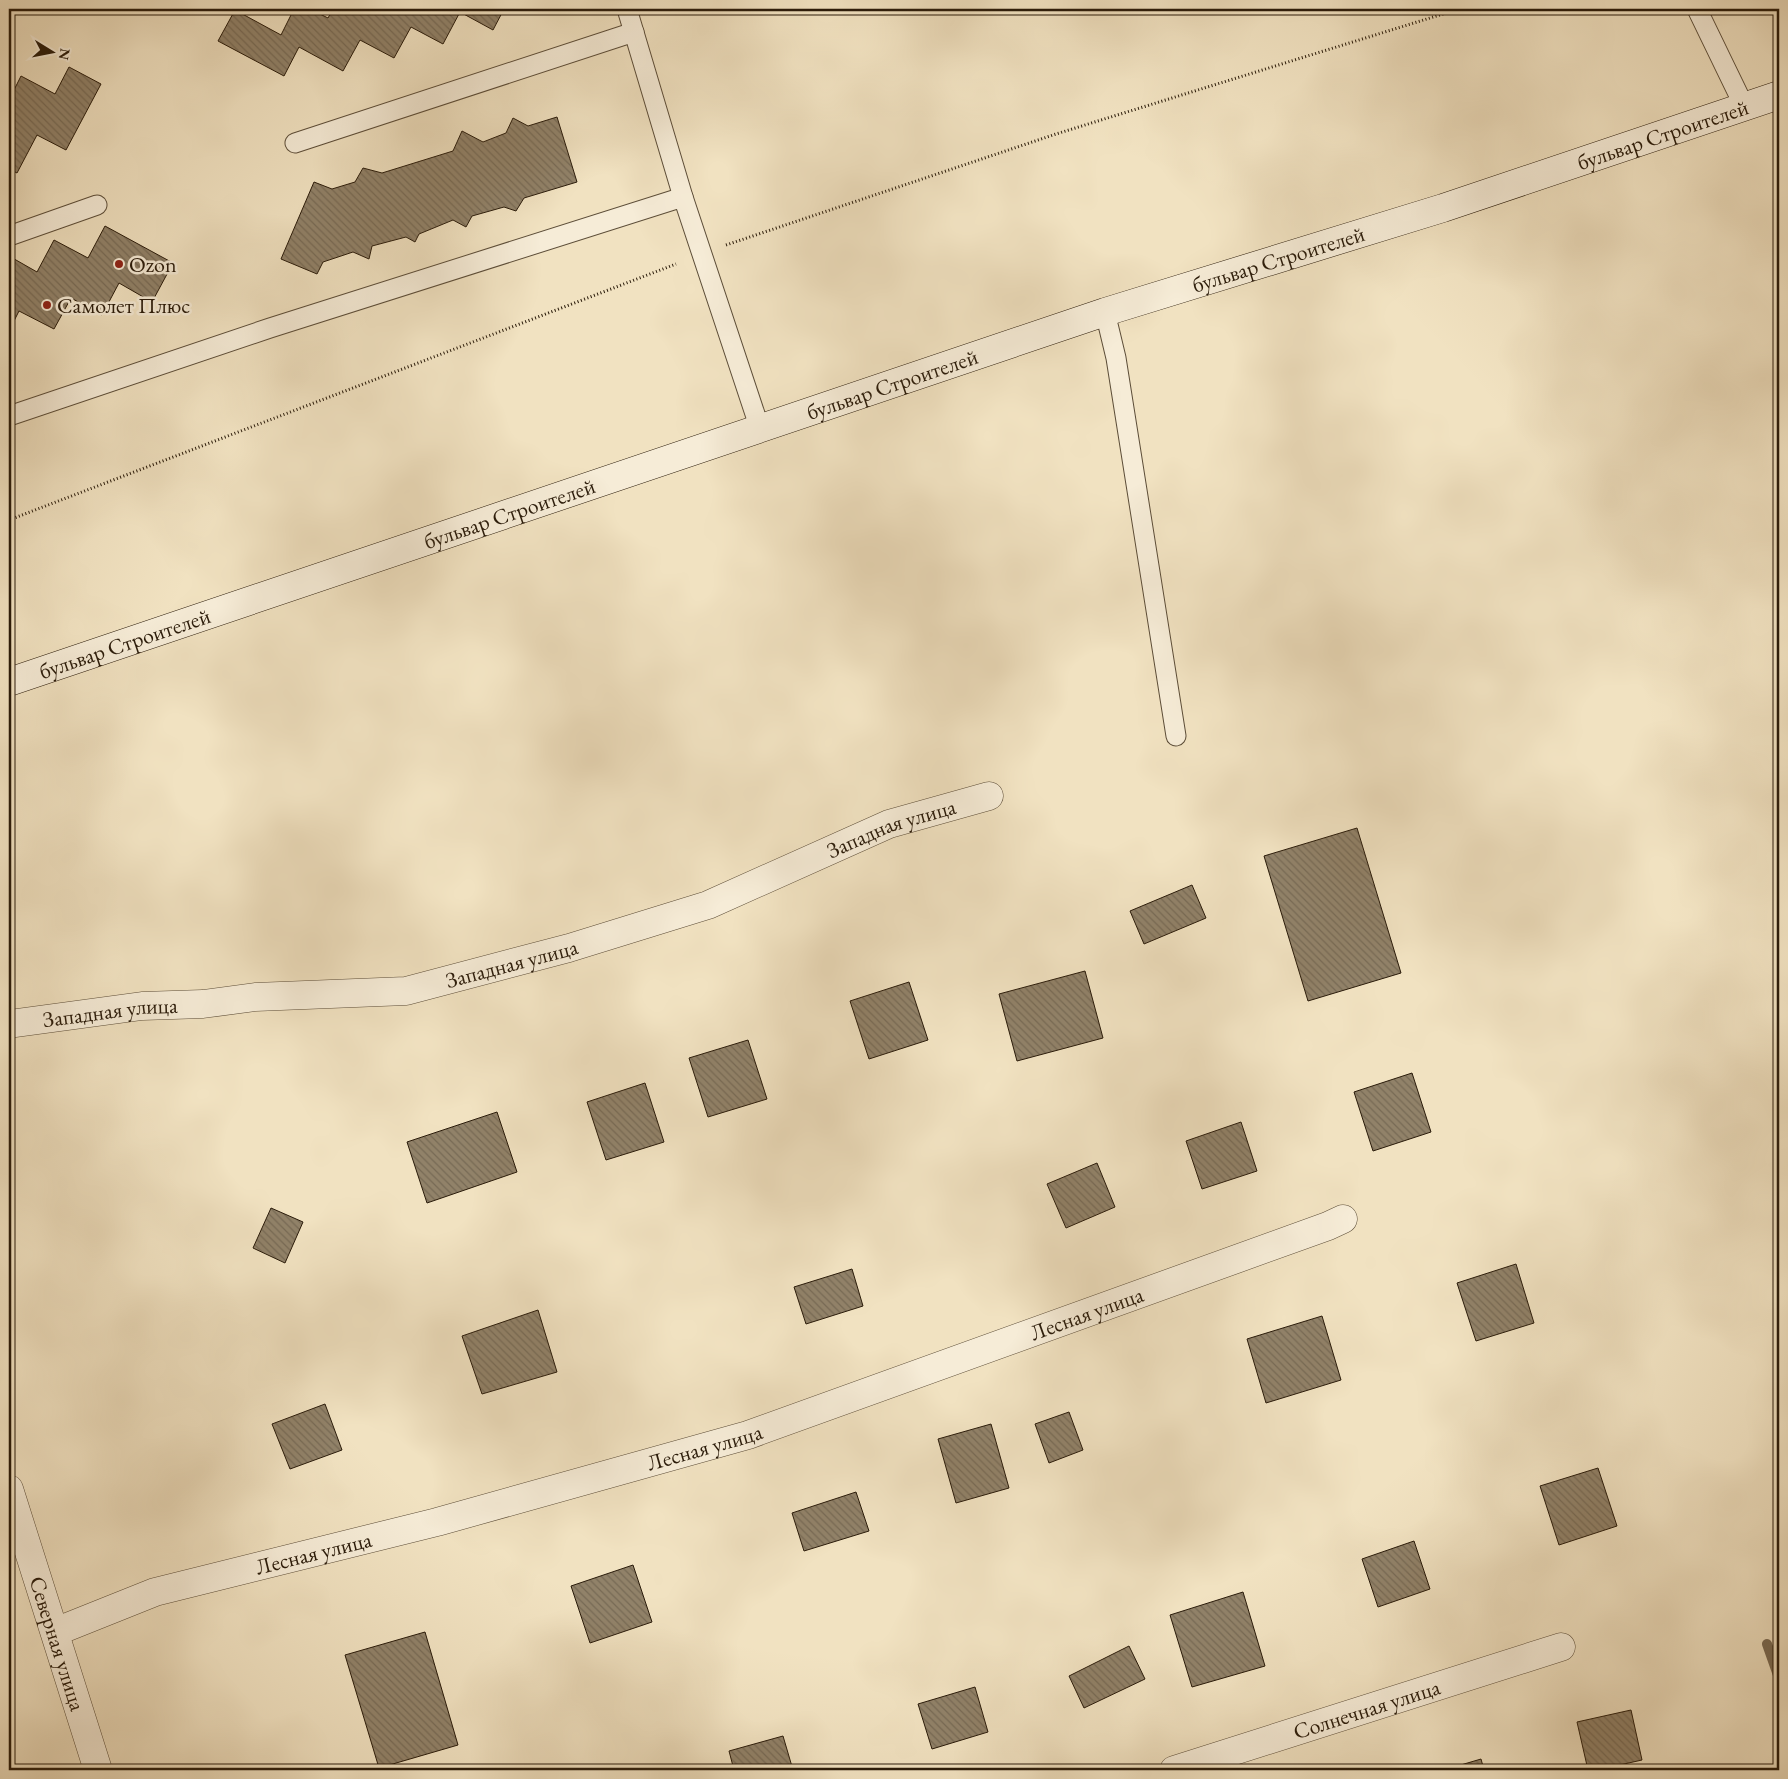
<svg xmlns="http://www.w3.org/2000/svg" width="1788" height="1779" font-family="'EB Garamond',serif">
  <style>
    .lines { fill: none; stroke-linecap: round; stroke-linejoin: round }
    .stream { stroke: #796a53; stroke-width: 10 }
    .building { fill: url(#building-back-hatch); stroke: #2a1b0a }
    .service-casing { stroke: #5c4d38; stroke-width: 21 }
    .minor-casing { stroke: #5c4d38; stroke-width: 29 }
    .secondary-casing { stroke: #2a1b0a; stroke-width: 29 }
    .path { stroke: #2a1b0a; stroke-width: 3; stroke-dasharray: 1 2.5; stroke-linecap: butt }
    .service { stroke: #f6ecd7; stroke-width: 19 }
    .minor { stroke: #f6ecd7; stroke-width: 28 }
    .secondary { stroke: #f6ecd7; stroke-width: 28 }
    .poi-dot { fill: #8f2418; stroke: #f6ecd7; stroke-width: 2 }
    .labels { text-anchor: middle; stroke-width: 5; stroke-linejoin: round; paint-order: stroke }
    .street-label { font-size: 22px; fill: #2a1b0a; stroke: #f6ecd7 }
    .poi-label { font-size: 22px; fill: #2a1b0a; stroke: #f6ecd7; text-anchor: start }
  </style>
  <defs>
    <pattern id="building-back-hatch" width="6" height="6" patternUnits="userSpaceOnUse" patternTransform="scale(1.25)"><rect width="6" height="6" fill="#918269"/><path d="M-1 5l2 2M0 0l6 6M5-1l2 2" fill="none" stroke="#776a55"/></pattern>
  </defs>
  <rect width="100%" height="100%" fill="#f1e2c1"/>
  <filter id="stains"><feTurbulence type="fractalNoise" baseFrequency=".004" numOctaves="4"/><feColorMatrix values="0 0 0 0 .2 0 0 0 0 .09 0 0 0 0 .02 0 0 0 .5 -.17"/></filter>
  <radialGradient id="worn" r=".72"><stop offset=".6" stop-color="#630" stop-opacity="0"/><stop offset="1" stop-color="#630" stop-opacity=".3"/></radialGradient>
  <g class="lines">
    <path class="stream" d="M1767,1644L1779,1678"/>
  </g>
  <g class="building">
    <path d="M294,9H310L328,18L333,9H504L493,30L460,12L443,44L411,27L394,58L360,40L343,71L299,47L284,76L218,41L235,10L281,35Z"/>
    <path d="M69,67L101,84L66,150L37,135L17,173L9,169V100L21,76L55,94Z"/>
    <path d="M557,117L577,182L524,198L516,211L504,207L472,216L466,227L453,220L419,234L415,242L406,237L372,246L369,259L353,252L323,262L317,274L281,259L314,182L332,189L355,182L363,168L382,173L453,151L462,131L483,142L506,133L513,118L528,126Z"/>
    <path d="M105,226L173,263L152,302L119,283L102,315L71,298L54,329L19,311L9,331V256L37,272L54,240L88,258Z"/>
    <path d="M1357,828L1401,973L1308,1001L1264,856Z"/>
    <path d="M1192,885L1206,918L1144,944L1130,911Z"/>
    <path d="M1085,971L1103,1038L1017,1061L999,994Z"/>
    <path d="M909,982L928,1040L869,1059L850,1001Z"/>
    <path d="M748,1040L767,1099L708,1117L689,1058Z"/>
    <path d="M1412,1073L1431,1132L1373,1151L1354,1092Z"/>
    <path d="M645,1083L664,1142L606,1160L587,1102Z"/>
    <path d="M497,1112L517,1172L427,1203L407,1142Z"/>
    <path d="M1241,1122L1257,1171L1202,1189L1186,1141Z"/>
    <path d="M1097,1163L1115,1207L1066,1228L1047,1184Z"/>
    <path d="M271,1208L303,1222L285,1263L253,1248Z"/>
    <path d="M1516,1264L1534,1323L1476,1341L1457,1283Z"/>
    <path d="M852,1269L863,1306L806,1324L794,1287Z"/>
    <path d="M538,1310L557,1372L482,1394L462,1336Z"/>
    <path d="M1322,1316L1341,1380L1266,1403L1247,1339Z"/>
    <path d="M325,1404L342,1450L290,1469L272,1424Z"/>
    <path d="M1069,1412L1083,1450L1049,1463L1035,1424Z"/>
    <path d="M991,1424L1009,1488L956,1503L938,1439Z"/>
    <path d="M1598,1468L1617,1526L1559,1545L1540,1486Z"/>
    <path d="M856,1492L869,1531L804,1551L792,1513Z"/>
    <path d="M1414,1541L1430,1589L1378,1607L1362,1559Z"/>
    <path d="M633,1565L652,1622L590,1643L571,1586Z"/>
    <path d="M1243,1592L1265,1666L1192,1687L1170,1615Z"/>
    <path d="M425,1632L458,1745L379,1768L345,1655Z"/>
    <path d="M1129,1646L1145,1679L1084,1708L1069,1676Z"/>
    <path d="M975,1687L988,1732L932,1749L918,1704Z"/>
    <path d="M1631,1710L1642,1760L1597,1770H1588L1577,1722Z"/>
    <path d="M783,1736L793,1770H734L729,1751Z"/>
    <path d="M1481,1759L1484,1770H1455L1454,1767Z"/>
  </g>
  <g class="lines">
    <g class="service-casing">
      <g id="service">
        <path d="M627,9L683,197"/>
        <path d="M1697,9L1744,106"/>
        <path d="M295,143L634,32"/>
        <path d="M9,236L97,205"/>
        <path d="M1105,312L1116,358L1176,736"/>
        <path d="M9,416L270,328L683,197L760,429"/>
      </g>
    </g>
    <g class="minor-casing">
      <g id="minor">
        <path id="s1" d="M9,1024L142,1006L203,1004L255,997L406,991L569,948L708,905L889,824L989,796"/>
        <path id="s2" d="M9,1489L98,1770"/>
        <path id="s3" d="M55,1632L155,1592L437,1522L748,1435L1328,1226L1343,1219"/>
        <path id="s4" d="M1174,1770L1561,1647"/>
      </g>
    </g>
    <g class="secondary-casing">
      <g id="secondary">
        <path id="s5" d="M9,682L1105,312L1443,208L1779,95"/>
      </g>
    </g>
    <g class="path">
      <path d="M726,245L1056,134L1459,9"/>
      <path d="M9,520L676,264"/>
    </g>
    <use href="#service" class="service"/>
    <use href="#minor" class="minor"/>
    <use href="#secondary" class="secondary"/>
  </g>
  <g class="poi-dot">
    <circle cx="119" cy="264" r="5"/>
    <circle cx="47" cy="305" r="5"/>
  </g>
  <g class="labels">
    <g class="street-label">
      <text dy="8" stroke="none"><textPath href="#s5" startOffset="1742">бульвар Строителей</textPath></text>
      <text dy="8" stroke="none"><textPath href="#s5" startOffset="1338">бульвар Строителей</textPath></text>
      <text dy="8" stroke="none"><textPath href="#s5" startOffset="932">бульвар Строителей</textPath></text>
      <text dy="8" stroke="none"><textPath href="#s5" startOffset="528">бульвар Строителей</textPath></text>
      <text dy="8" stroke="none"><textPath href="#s5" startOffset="122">бульвар Строителей</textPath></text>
      <text dy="8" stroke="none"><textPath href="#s1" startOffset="912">Западная улица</textPath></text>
      <text dy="8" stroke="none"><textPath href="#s1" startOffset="508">Западная улица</textPath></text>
      <text dy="8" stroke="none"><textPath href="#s1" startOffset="102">Западная улица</textPath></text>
      <text dy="8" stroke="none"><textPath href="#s3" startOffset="1081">Лесная улица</textPath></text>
      <text dy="8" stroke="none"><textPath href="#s3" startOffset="676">Лесная улица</textPath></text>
      <text dy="8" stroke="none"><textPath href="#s3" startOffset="271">Лесная улица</textPath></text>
      <text dy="8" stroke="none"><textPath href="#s2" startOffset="162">Северная улица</textPath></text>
      <text dy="8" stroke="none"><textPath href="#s4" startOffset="202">Солнечная улица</textPath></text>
    </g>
    <g class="poi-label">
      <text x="129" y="272">Ozon</text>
      <text x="57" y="313">Самолет Плюс</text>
    </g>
  </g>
  <rect width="1788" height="1779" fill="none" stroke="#f1e2c1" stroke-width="30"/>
  <rect x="10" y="10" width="1768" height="1759" fill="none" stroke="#2a1b0a" stroke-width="2.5"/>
  <rect x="15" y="15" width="1758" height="1749" fill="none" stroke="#2a1b0a"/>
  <g transform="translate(52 52) rotate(100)" stroke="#f6ecd7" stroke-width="4" paint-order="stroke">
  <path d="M0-4L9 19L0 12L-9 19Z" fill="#2a1b0a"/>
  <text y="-8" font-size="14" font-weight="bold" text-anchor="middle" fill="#2a1b0a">N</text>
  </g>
  <rect width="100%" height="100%" filter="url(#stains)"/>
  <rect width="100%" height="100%" fill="url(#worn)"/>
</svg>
